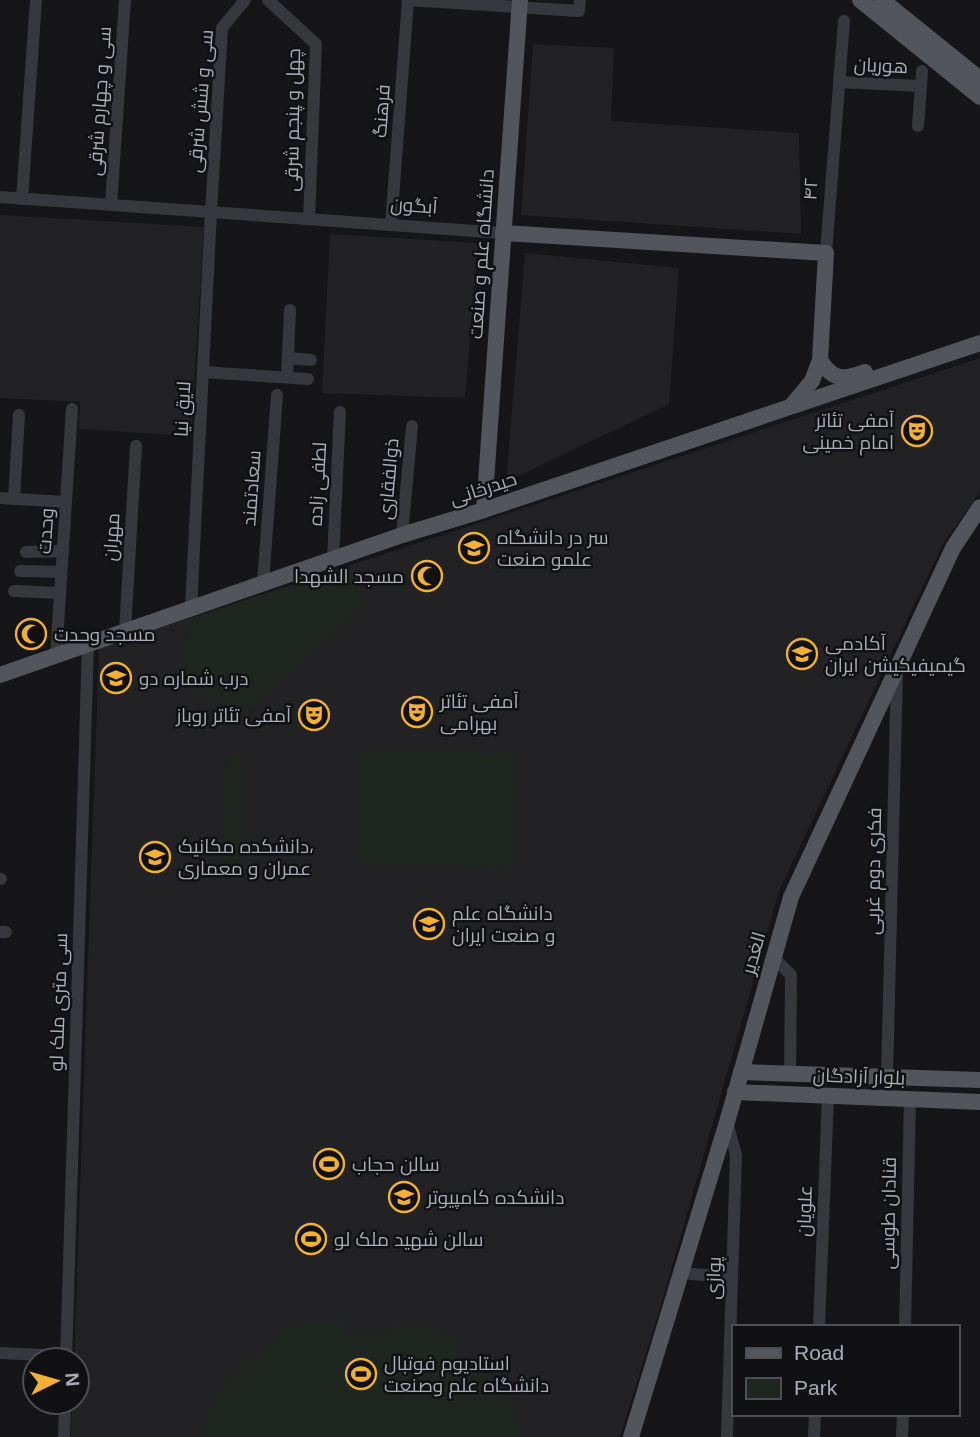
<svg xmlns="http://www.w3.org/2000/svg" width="980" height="1437" font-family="Arial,Cairo,sans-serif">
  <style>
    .built { fill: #222225 }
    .green { fill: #1e261f }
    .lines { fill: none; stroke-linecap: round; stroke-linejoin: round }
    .minor { stroke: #37383d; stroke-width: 12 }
    .major { stroke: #53555c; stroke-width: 16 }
    .labels { text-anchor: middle; stroke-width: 5; stroke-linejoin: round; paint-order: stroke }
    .street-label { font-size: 19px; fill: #a8adb8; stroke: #111113 }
    .poi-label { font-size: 19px; fill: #a8adb8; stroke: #111113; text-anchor: start }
  </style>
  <rect width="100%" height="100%" fill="#161618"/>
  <g class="built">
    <path d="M533,44L614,48L611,121L799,133L801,234L521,215Z"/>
    <path d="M0,215L204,227L191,436L79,429L80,402L0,398Z"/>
    <path d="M330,234L478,243L465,398L322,393Z"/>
    <path d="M525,253L679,268L669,404L506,482Z"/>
    <path d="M980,358V492L944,542L779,891L663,1298L620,1437H71L72,1402H77V1360H74L99,648Z"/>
  </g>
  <g class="green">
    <path d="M351,566L366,601L248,714L182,688L187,621Z"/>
    <path d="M361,750L517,755L514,867L358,862Z"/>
    <path d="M229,756H244L243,811H224L226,760Z"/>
    <path d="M224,813H243L241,864L222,863Z"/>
    <path d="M344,1323L345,1335L386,1337L387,1324L427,1329L459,1340L456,1353C499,1377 511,1387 521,1437H203C206,1410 221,1382 242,1365C253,1358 265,1352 276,1345L273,1333L308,1324Z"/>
  </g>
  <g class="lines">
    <g class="minor">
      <path d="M268,0L316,44L309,219"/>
      <path d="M408,0L579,11L580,0"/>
      <path d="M839,82L921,86L918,126"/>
      <path d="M921,86L922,71"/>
      <path d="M0,197L503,233"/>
      <path d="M22,199L36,0"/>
      <path d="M111,205L125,0"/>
      <path d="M391,225L408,0"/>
      <path d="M826,253L844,21"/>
      <path d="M288,358L311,360"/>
      <path d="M203,372L308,379"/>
      <path d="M287,377L290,310"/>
      <path d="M0,498L66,502"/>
      <path d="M14,499L19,415"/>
      <path d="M402,535L412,426"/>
      <path d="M26,552L63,551"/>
      <path d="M333,559L340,412"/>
      <path d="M20,571L61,572"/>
      <path d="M263,583L277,395"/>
      <path d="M14,591L60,593"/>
      <path d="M191,608L211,212L222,28L245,0"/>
      <path d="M125,631L136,446"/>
      <path d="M56,656L72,409"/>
      <path d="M0,879H1"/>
      <path d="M0,932H6"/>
      <path d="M773,957L791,975L790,1073"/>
      <path d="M887,1077L897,671"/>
      <path d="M727,1122L736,1155L727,1437"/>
      <path d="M691,1274L732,1277"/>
      <path d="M819,1327L828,1096"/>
      <path d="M905,1327L910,1099"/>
      <path d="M0,1353L66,1356"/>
      <path d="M66,1360L88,644"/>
      <path d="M64,1437L65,1402"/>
      <path d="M814,1437L815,1414"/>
      <path d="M902,1437L903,1414"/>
    </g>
    <g class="major">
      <path d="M860,0L980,97"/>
      <path d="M882,0L980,79"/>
      <path d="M503,233L826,253L820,360L812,381L792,405"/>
      <path d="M820,360C833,381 844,380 865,372"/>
      <path d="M484,510L520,0"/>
      <path d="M0,675L402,535L484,510L980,343"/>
      <path d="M741,1072L980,1080"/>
      <path d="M735,1092L980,1102"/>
      <path d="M631,1437L727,1122L791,897L953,548L980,507"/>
    </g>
  </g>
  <defs>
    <g id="theatre-ring" transform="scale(1.575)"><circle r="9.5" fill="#111113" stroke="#f2b134" stroke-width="1.5"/><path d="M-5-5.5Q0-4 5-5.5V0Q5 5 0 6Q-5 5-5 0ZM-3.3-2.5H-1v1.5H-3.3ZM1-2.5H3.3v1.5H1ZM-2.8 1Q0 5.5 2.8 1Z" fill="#f2b134"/></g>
    <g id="university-ring" transform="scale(1.575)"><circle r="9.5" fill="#111113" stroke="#f2b134" stroke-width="1.5"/><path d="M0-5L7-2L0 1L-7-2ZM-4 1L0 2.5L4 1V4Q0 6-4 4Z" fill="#f2b134"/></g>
    <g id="mosque-ring" transform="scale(1.575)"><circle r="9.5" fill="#111113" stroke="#f2b134" stroke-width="1.5"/><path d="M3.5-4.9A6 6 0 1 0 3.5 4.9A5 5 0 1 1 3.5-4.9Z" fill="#f2b134"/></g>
    <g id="stadium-ring" transform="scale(1.575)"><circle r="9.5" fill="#111113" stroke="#f2b134" stroke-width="1.5"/><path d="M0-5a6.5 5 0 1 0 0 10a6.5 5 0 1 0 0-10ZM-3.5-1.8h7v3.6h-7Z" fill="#f2b134"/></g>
  </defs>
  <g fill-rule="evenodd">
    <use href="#theatre-ring" x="917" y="431"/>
    <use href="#university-ring" x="474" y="548"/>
    <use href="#mosque-ring" x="427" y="576"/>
    <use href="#mosque-ring" x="31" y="634"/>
    <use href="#university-ring" x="802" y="654"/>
    <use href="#university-ring" x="116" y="678"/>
    <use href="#theatre-ring" x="417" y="712"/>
    <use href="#theatre-ring" x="314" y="715"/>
    <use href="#university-ring" x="155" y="857"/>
    <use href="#university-ring" x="429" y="924"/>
    <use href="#stadium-ring" x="329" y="1164"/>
    <use href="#university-ring" x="404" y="1197"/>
    <use href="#stadium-ring" x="311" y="1239"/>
    <use href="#stadium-ring" x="361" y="1374"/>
  </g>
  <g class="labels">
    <g class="street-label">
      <text transform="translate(881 65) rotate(3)" y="7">هوریان</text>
      <text transform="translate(99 101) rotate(-86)" y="7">سی و چهارم شرقی</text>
      <text transform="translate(200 101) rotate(-85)" y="7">سی و شش شرقی</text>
      <text transform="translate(381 111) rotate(-86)" y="7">فرهنگ</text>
      <text transform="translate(292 120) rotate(-89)" y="7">چهل و ‍پنجم شرقی</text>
      <text transform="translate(810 189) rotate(-86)" y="7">۴۲</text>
      <text transform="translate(414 205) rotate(4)" y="7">آبگون</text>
      <text transform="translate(481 254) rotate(-86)" y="7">دانشگاه علم و صنعت</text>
      <text transform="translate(182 409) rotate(-87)" y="7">لایق نیا</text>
      <text transform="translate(388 479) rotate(-85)" y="7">ذوالفقاری</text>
      <text transform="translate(317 484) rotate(-87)" y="7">لطفی زاده</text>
      <text transform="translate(251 488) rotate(-86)" y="7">سعادتمند</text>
      <text transform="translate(483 488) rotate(-18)" y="7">حیدرخانی</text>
      <text transform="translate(45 531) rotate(-86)" y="7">وحدت</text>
      <text transform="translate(111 537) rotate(-86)" y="7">مهران</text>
      <text transform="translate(873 871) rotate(-89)" y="7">فکری دوم غربی</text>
      <text transform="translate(753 953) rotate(-74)" y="7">الغدیر</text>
      <text transform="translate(58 1002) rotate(-88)" y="7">سی متری ملک لو</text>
      <text transform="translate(859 1076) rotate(2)" y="7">بلوار آزادگان</text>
      <text transform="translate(804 1211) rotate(-88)" y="7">علویان</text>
      <text transform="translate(888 1213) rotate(-89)" y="7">قنادان طوسی</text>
      <text transform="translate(713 1278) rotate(-88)" y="7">پوازی</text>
    </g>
    <g class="poi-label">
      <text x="894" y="427" text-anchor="end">آمفی تئاتر<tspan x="894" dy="22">امام خمینی</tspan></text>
      <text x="497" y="544">سر در دانشگاه<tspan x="497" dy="22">علمو صنعت</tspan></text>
      <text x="404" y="583" text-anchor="end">مسجد الشهدا</text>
      <text x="54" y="641">مسجد وحدت</text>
      <text x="825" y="650">آکادمی<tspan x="825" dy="22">گیمیفیکیشن ایران</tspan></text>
      <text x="139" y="685">درب شماره دو</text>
      <text x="440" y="708">آمفی تئاتر<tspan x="440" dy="22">بهرامی</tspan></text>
      <text x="291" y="722" text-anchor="end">آمفی تئاتر روباز</text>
      <text x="178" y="853">دانشکده مکانیک،<tspan x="178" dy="22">عمران و معماری</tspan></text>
      <text x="452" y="920">دانشگاه علم<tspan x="452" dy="22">و صنعت ایران</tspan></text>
      <text x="352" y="1171">سالن حجاب</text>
      <text x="427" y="1204">دانشکده کامپیوتر</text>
      <text x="334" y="1246">سالن شهید ملک لو</text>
      <text x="384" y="1370">استادیوم فوتبال<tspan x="384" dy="22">دانشگاه علم وصنعت</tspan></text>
    </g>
  </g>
  <rect x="732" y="1325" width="228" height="91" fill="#111113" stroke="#4d4f55" stroke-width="2"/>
  <rect x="746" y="1348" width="35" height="10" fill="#53555c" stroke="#4d4f55" stroke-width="2"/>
  <text x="794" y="1360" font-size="21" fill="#a8adb8">Road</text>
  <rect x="746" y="1378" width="35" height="21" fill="#1e261f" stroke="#4d4f55" stroke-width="2"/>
  <text x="794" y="1395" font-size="21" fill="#a8adb8">Park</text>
  <g transform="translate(56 1381) rotate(85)"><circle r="33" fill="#111113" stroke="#4d4f55" stroke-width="2"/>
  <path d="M0-5L12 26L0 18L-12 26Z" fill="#f2b134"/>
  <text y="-10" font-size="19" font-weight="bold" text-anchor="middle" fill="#a8adb8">N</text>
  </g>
</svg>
